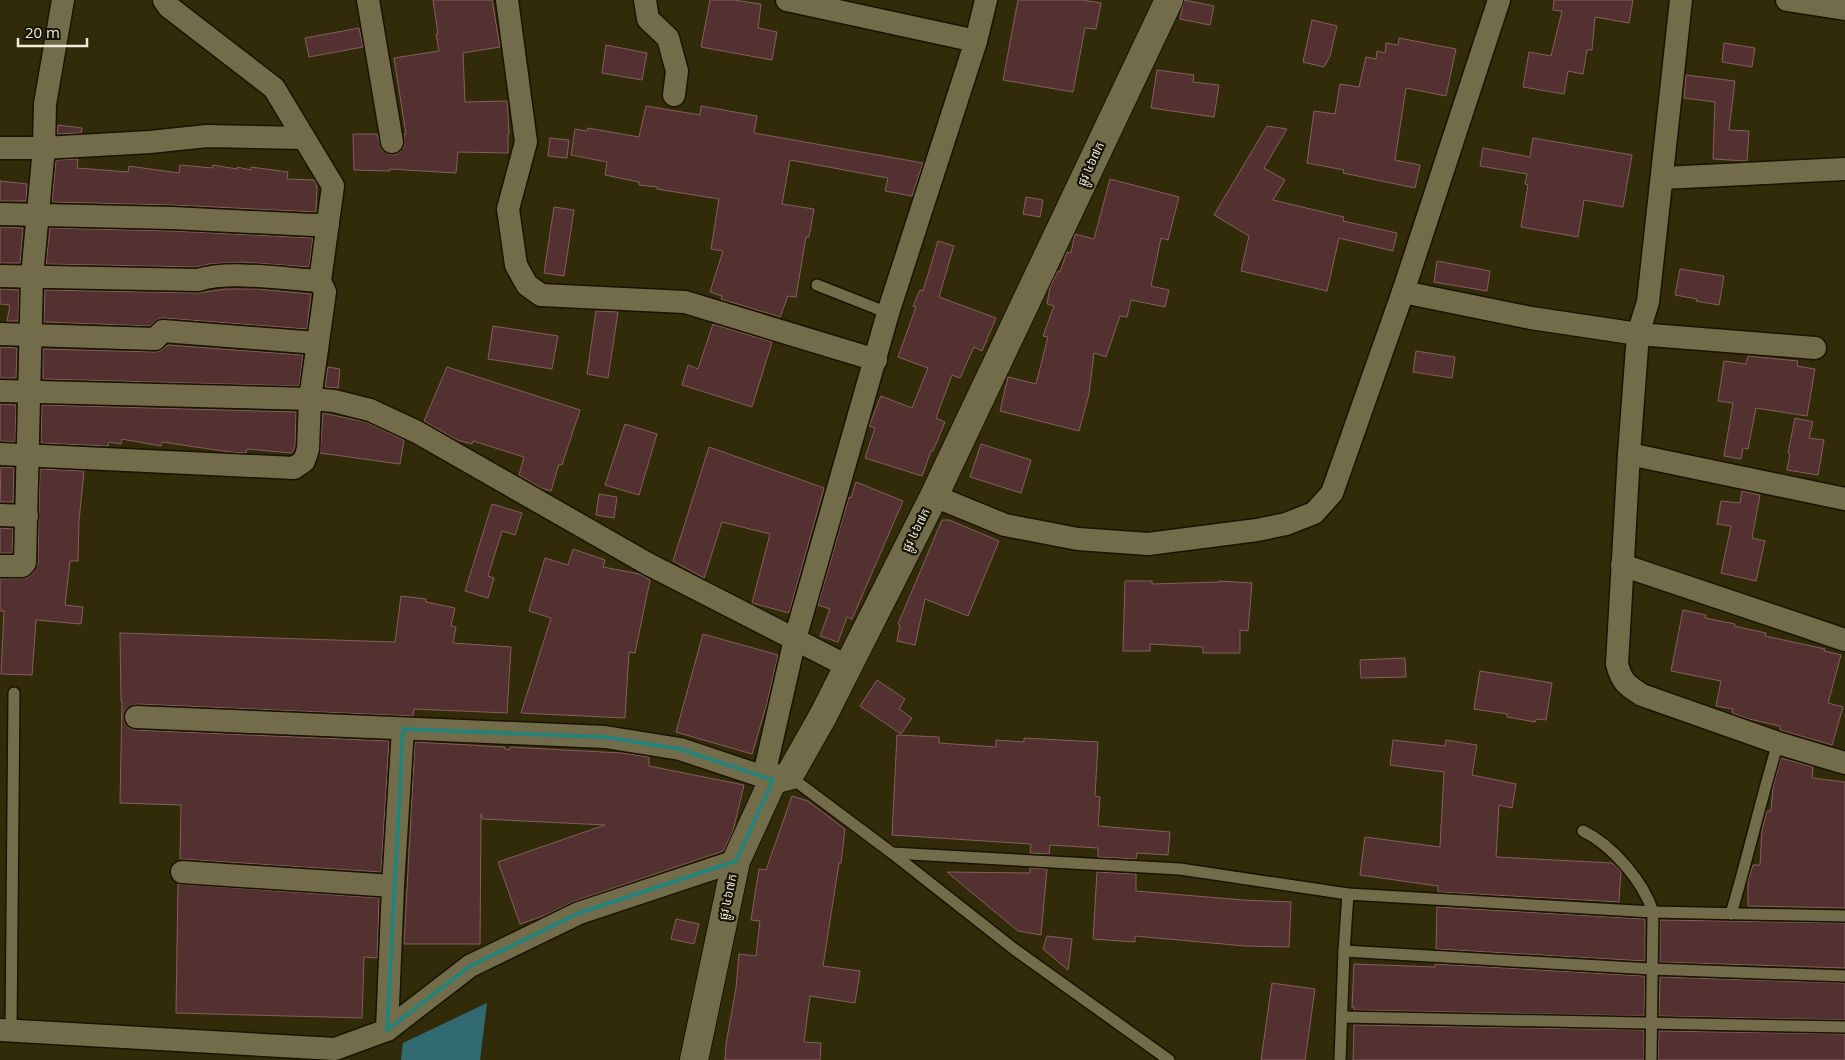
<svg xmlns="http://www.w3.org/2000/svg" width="1845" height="1060" font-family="'Open Sans','Noto Sans Khmer',sans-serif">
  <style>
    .water { fill: #326a72 }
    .building { fill: #533130; stroke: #855f5e }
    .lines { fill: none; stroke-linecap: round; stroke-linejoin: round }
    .lane-casing { stroke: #191300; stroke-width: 14 }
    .street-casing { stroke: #191300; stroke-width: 25 }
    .secondary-casing { stroke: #191300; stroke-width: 30 }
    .lane { stroke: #736c4a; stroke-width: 11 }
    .street { stroke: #736c4a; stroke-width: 22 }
    .secondary { stroke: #736c4a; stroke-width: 28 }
    .marked { fill: none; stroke: #258279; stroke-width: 4; stroke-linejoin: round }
    .labels { text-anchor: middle; stroke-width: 4.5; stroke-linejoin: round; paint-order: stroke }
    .street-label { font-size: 12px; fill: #efebd9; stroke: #171407 }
  </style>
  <rect width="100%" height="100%" fill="#322b0a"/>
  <path class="water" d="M487,1003L480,1060H401L403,1043Z"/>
  <g class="building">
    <path d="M433,0H492L500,47L463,53L465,102L507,101L509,134H508V153L458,152L456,173L390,169V171L354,170L353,134H377L382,150L388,154L395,155L400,152L404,147V134H406L394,58L439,51L436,34H438Z"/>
    <path d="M710,0H733L761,4L758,28L777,32L772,60L701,47Z"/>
    <path d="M1018,0H1082L1101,3L1096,29L1085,28L1073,92L1003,80Z"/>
    <path d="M1184,0L1214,6L1210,25L1180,19Z"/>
    <path d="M1554,0H1633L1629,23L1595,17L1592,50H1587L1583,74L1568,71L1564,94L1523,87L1529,52L1551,56L1562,11L1553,10Z"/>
    <path d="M1312,20L1337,26L1330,56L1324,67L1303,62Z"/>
    <path d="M359,28L363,47L309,57L305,38Z"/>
    <path d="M1399,38L1456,49L1446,96L1406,88L1395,160L1420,165L1415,188L1343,173L1344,170L1307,163L1314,111L1335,114L1340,84L1359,87L1366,57L1376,59L1377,51L1385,53L1386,43L1398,45Z"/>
    <path d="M1724,43L1755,48L1752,67L1722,62Z"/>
    <path d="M606,45L647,53L642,80L602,73Z"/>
    <path d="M1157,70L1194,75L1193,82L1219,85L1214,117L1151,108Z"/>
    <path d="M1686,75L1735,81L1729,130L1749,131L1747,161L1713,159L1715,102L1684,98Z"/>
    <path d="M646,106L700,115L701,106L757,116L754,133L923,163L912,196L885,191L888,178L790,160L782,204L814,209L809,237H806L796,297L788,296L780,317L721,299L722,296L710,292L723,251L711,249L719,199L657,189V187L639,185V182L605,175L607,162L571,155L575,129L587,131L588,128L639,137Z"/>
    <path d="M58,125L82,128L81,133L57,134Z"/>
    <path d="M1267,126L1287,129L1264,168L1285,180L1273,200L1344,217L1343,221L1397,233L1393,251L1339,238L1327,291L1241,271L1249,236L1214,215Z"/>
    <path d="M550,138L569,140L567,158L548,156Z"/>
    <path d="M1533,138L1632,155L1623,207L1584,200L1578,237L1521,227L1528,185L1525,184L1527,174L1480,166L1483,148L1530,157Z"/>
    <path d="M78,159L77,168L128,172L129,166L179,173L180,165L212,168L213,165L237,169V167L251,170V167L288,172L287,179L314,180L317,185L316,212L172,205L52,202L56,160Z"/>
    <path d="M1110,179L1179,197L1168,240L1161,238L1151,286L1169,290L1165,307L1131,300L1127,317L1120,316L1106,357L1094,353L1089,394L1079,431L1000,411L1008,377L1036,384L1048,337L1043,336L1054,306L1047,304L1050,287L1058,271L1060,272L1067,252L1071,253L1075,234L1094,239Z"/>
    <path d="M0,181L27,184L26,201H0Z"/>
    <path d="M1026,197L1043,200L1040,217L1023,214Z"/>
    <path d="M554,207L574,210L564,276L544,273Z"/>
    <path d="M0,227L23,228L20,263H0Z"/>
    <path d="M50,228L172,231L313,238L309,267L242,262L209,264L197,267L46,264Z"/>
    <path d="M938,241L954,246L939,297L996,318L982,351L974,347L960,378L952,375L936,418L945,422L933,451H931L922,476L865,458L875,428L869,426L881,396L912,408L928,368L898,357L916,307L913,306L920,290L923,291Z"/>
    <path d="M1437,261L1490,271L1487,291L1434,282Z"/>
    <path d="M1680,269L1724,276L1719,305L1696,301L1697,299L1675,295Z"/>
    <path d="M0,289L19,290L18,321H7L10,305L0,304Z"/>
    <path d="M226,289H257L311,294L307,329L164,318L158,319L150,326L44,322L45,290L198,293Z"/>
    <path d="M596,311L618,312L608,378L587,374Z"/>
    <path d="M713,324L772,342L752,407L682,385L688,365L698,369Z"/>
    <path d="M493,326L558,336L552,369L488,359Z"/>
    <path d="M168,345L303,355L299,386L43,379V349L155,352L160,351Z"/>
    <path d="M0,347L17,348L16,378H0Z"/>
    <path d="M1416,351L1455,357L1452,378L1413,372Z"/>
    <path d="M1748,356L1798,361L1797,366L1815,369L1807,416L1756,408L1748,449L1743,448L1741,459L1724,456L1733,403L1718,401L1724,361L1746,364Z"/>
    <path d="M328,367L340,369L338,388L325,387Z"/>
    <path d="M447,367L580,410L562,465L559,464L551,491L541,488L519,475L524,457L473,441L472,444L457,440L424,421Z"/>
    <path d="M0,404L16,405L15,442L0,441Z"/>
    <path d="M42,405L296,412L295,447L292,453L247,449L246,453L230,452L162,442L161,446L122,439L121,444L109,442L108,446L41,443Z"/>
    <path d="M323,413L366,422L404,440L400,464L320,453Z"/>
    <path d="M1795,418L1813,422L1809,438L1824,440L1818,475L1787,470L1790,454L1788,453Z"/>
    <path d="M625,424L657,434L639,495L605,485Z"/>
    <path d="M981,444L1031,460L1021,493L970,477Z"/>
    <path d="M709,447L824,488L789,613L752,603L770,534L722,522L704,578L673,561Z"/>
    <path d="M1,467L14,468L13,502H0Z"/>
    <path d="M40,469L84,471L79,521L78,561H70L65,605L83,607L81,624L36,620L32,675L1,674L4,611H0V579L27,578L34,572L38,564Z"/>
    <path d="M856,482L903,501L852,619L847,617L838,642L820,636L830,609L818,605L849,497L851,498Z"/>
    <path d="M1742,491L1760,495L1752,538L1765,541L1756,581L1721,573L1731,526L1717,524L1721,501L1740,503Z"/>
    <path d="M599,494L617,497L614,518L596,515Z"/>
    <path d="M492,504L522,513L515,535L502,531L488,576L494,578L488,598L465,591Z"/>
    <path d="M942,520H949L999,541L968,616L925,599L915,645L897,641L900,625L898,624Z"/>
    <path d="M0,528L13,529L12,553H0Z"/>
    <path d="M573,549L605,560L603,567L640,574L650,580L635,653L629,652L625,718L521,713L551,618L529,611L545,558L568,565Z"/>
    <path d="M1125,581H1152V584L1219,582V581L1252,583L1248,631L1240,630V653H1203V647L1150,644V651H1123Z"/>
    <path d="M401,596L426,599V602L455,608L451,626L456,627L453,643L511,647L507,713L414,709L413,716L137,704L130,706L125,710L123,716L125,723L129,728L135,730L389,741L381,872L180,859L181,805L120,803L122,701H121L120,633L395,642Z"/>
    <path d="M1683,610L1706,615L1705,618L1735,624L1734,626L1766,633L1765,636L1825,649L1824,651L1841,655L1828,703L1843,707L1832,745L1780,730V726L1749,719L1732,713L1733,709L1716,706L1721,681L1671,671Z"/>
    <path d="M703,634L778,655L767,703L752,754L676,732Z"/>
    <path d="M1405,658L1406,677L1361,678L1360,660Z"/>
    <path d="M1480,671L1552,683L1546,720L1536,719L1535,722L1507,717V714L1474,709Z"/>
    <path d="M877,680L905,699L899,709L912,718L901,734L860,706Z"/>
    <path d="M897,735L939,737V743L996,747V740L1024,742V738L1098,742L1095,796L1100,797L1098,826L1170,832L1168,855L1137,853L1136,859L1098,857V848L1050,845L1049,854L1030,853L1031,844L892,835Z"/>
    <path d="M1393,740L1445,746L1446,740L1477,745L1472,775L1516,784L1512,808L1499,805L1496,857L1612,863L1621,871L1619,902L1438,892V886L1360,875L1365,837L1440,847L1444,772L1390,765Z"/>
    <path d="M415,742L505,747V749L510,750V747L622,753L649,757V766L744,785L733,831L723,851L575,901L543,916L520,924L498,862L605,825L483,819L481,814L480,944H404Z"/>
    <path d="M1781,758L1813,767L1812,778L1845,782V908L1748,906V881L1753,865H1760L1762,830L1767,811H1771L1773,787Z"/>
    <path d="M792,796L808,801L845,829L841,863H839L823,966L860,971L855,1003L810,996L804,1042L821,1043L820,1060H725L726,1044L736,988L739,954L756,956L760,921L751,920L759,869L766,870Z"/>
    <path d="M1030,868L1047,869L1041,935L1018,931L947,872L1030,873Z"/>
    <path d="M1097,872L1136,874V891L1243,900L1291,902L1289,947L1245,946L1135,936V942L1093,939Z"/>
    <path d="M178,884L379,898L377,958L364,957L362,1018L176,1013Z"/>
    <path d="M1437,907L1645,919V961L1436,949Z"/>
    <path d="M676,919L699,924L694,944L671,939Z"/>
    <path d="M1660,920L1845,923V968L1660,962Z"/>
    <path d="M1047,936L1072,939L1068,970L1043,949Z"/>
    <path d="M1354,964L1435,967V964L1645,976L1644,1016L1354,1010V1007H1352Z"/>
    <path d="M1660,977L1845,983V1020L1659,1016Z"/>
    <path d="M1272,983L1315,989L1305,1060H1261Z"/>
    <path d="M1354,1025L1644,1030V1060H1353Z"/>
    <path d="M1659,1031L1845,1034V1060H1658Z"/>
  </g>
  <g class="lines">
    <g class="lane-casing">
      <g id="lane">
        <path d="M817,285L888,313"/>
        <path d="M789,776L892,853L1014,949L1169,1060"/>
        <path d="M1583,831C1612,845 1643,881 1653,912L1651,1060"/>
        <path d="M892,853L1180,869L1348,894L1653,912L1845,916"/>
        <path d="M1731,914C1748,857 1761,799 1778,743"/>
        <path d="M1344,951L1651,969L1845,976"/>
        <path d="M1342,1017L1845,1027"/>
        <path d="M11,1031L14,693"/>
        <path d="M1340,1060L1344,951L1348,894"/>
      </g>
    </g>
    <g class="street-casing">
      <g id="street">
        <path d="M368,0L392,142"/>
        <path d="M507,0L526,142L508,209L516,265L527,285L541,295L685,302L876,360"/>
        <path d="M645,0L648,19L668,38L677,71L674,95"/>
        <path d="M787,0L976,41"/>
        <path d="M1681,0L1648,302L1638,334L1815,348"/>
        <path d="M1787,0L1845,9"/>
        <path d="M0,148H44L150,142L207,136L303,138"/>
        <path d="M1663,178L1845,169"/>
        <path d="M0,214L172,218L313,225L328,224"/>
        <path d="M0,276L198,280C229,270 286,279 320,281"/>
        <path d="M1403,292L1531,318L1638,334L1629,454L1617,664C1622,683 1627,685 1642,695L1778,743L1845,763"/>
        <path d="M0,334L155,339L163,331L317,343"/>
        <path d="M0,391L310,399L334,401L370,410L417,432L648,564L847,666"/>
        <path d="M0,454L294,468L304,461L308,449L310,399L325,292L320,281L333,186L274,88L169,7L164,0"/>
        <path d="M1629,454L1845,499"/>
        <path d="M934,496L1005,525L1078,539L1148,544L1257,530L1286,524L1314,513L1332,493L1403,292L1499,0"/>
        <path d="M0,515L27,516"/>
        <path d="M1622,565L1845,640"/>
        <path d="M0,566H22L25,563L32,276L44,148L45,104L63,0"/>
        <path d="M136,717L605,737L680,749L773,780"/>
        <path d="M773,780L766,766L795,639L888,313L976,41L986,0"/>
        <path d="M182,872L393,886"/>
        <path d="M0,1030L335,1049L387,1030L470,966L579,913L736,861"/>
        <path d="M387,1030L393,886L403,729"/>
      </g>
    </g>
    <g class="secondary-casing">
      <path id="secondary" d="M694,1060L736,861L773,780L789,776L823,716L934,496L1169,0"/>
    </g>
    <use href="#lane" class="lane"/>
    <use href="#street" class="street"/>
    <use href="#secondary" class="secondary"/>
  </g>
  <path class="marked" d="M403,729L605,737L680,749L773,780L736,861L579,913L470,966L387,1030Z"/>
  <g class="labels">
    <g class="street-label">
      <text transform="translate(1091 164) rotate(-65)" y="4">ផ្លូវ ៤៦៧ក</text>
      <text transform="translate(916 530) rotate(-63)" y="4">ផ្លូវ ៤៦៧ក</text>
      <text transform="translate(728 897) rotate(-78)" y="4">ផ្លូវ ៤៦៧ក</text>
    </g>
  </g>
  <path d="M18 38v8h69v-8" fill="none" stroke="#efebd9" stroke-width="2.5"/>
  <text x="25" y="38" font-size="15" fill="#efebd9" stroke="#171407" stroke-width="4" paint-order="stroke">20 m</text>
</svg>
